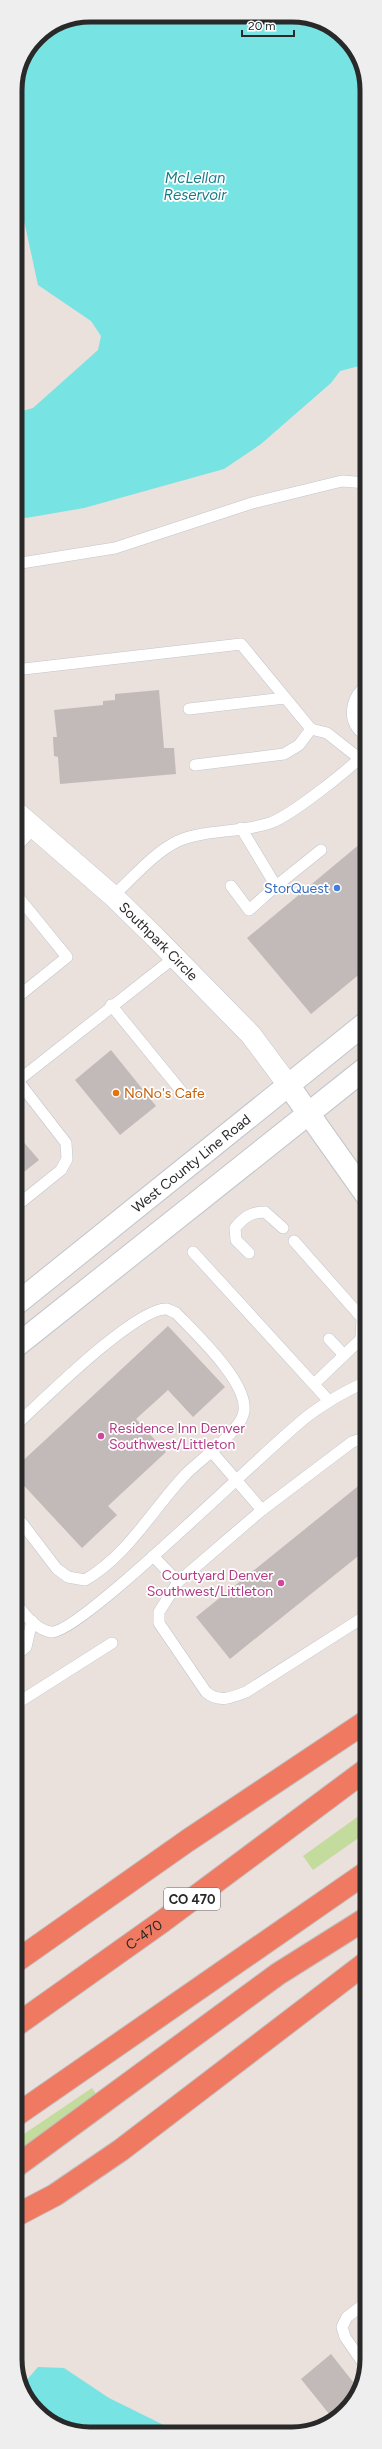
<svg xmlns="http://www.w3.org/2000/svg" width="382" height="2449" font-family="Figtree,sans-serif">
  <style>
    .green { fill: #c3dc9d }
    .water { fill: #77e3e3 }
    .building { fill: #c2bab8 }
    .lines { fill: none; stroke-linecap: round; stroke-linejoin: round }
    .lane-casing { stroke: #c0c6ce; stroke-width: 12 }
    .street-casing { stroke: #c0c6ce; stroke-width: 22 }
    .secondary-casing { stroke: #c0c6ce; stroke-width: 24 }
    .highway-casing { stroke: #bfbfbf; stroke-width: 24 }
    .lane { stroke: #fff; stroke-width: 11 }
    .street { stroke: #fff; stroke-width: 21 }
    .secondary { stroke: #fff; stroke-width: 22 }
    .highway { stroke: #f07961; stroke-width: 22 }
    .shop-dot { fill: #3f7fe0; stroke: #fff; stroke-width: 1.5 }
    .food-dot { fill: #e8710a; stroke: #fff; stroke-width: 1.5 }
    .hotel-dot { fill: #d1479c; stroke: #fff; stroke-width: 1.5 }
    .labels { text-anchor: middle; stroke-width: 3.5; stroke-linejoin: round; paint-order: stroke }
    .shield { fill: #fff; stroke: #696969; stroke-width: 1 }
    .shield-label { font-size: 13px; font-weight: bold; fill: #292929 }
    .shop-label { font-size: 14px; fill: #366cbe; stroke: #fff; text-anchor: end }
    .street-label { font-size: 14px; fill: #292929; stroke: #fff }
    .food-label { font-size: 14px; fill: #c56008; stroke: #fff; text-anchor: start }
    .hotel-label { font-size: 14px; fill: #b23c85; stroke: #fff; text-anchor: start }
    .water-label { font-size: 15px; font-style: italic; fill: #197d87; stroke: #fff }
    .rim { fill: none; stroke: #292929; stroke-width: 5 }
  </style>
  <rect width="100%" height="100%" fill="#eae0dc"/>
  <g class="green">
    <path d="M367,1810V1832L313,1870L303,1856Z"/>
    <path d="M92,2088L97,2095L15,2155V2140Z"/>
  </g>
  <g class="water">
    <path d="M90,15L311,17L349,41L367,84V364L340,371L331,383L261,444L224,469L84,508L26,518L15,517V413L33,408L98,350L101,336L91,321L38,285L15,179V89L21,61L37,37L61,21Z"/>
    <path d="M38,2367L64,2368L109,2398L180,2433L71,2432L33,2408L25,2389V2382Z"/>
  </g>
  <g class="building">
    <path d="M159,690L164,748H174L176,774L60,784L58,757L54,756L53,737H57L54,710L103,705V701L115,700V694Z"/>
    <path d="M367,838V968L311,1014L247,938Z"/>
    <path d="M111,1050L156,1106L120,1135L75,1080Z"/>
    <path d="M15,1132L39,1160L15,1179Z"/>
    <path d="M168,1326L225,1387L193,1417L168,1390L136,1419L166,1452L108,1506L117,1515L82,1548L15,1476V1468Z"/>
    <path d="M367,1479V1549L230,1659L196,1617Z"/>
    <path d="M331,2354L357,2387L348,2409L334,2420L301,2379Z"/>
  </g>
  <g class="lines">
    <g class="lane-casing">
      <g id="lane">
        <path d="M15,564L115,548L252,503L342,481L367,483"/>
        <path d="M15,670L241,644L311,729L327,733L360,759"/>
        <path d="M367,685C350,698 345,724 367,736"/>
        <path d="M189,709L285,698"/>
        <path d="M195,765L284,754L299,745L311,729"/>
        <path d="M241,828L276,886L321,850"/>
        <path d="M15,848L34,828"/>
        <path d="M231,886L249,910L276,886"/>
        <path d="M15,893L67,957L15,999"/>
        <path d="M113,896C133,878 153,853 178,841C206,829 240,833 270,823C292,815 350,769 367,751"/>
        <path d="M111,1005L182,1092"/>
        <path d="M15,1083L175,957"/>
        <path d="M15,1207L61,1170L67,1159L66,1143L18,1081"/>
        <path d="M294,1241L362,1318L361,1339L314,1384"/>
        <path d="M193,1252L329,1401"/>
        <path d="M249,1253L236,1240L235,1228C244,1217 251,1212 265,1212L283,1228"/>
        <path d="M329,1339L344,1355"/>
        <path d="M15,1426C41,1402 136,1307 167,1309C170,1310 173,1312 176,1313C194,1332 248,1382 244,1411C242,1431 199,1460 185,1475C152,1510 128,1555 85,1580L68,1577L57,1569L15,1514"/>
        <path d="M262,1510L352,1442L367,1437"/>
        <path d="M153,1556L178,1582L262,1510L212,1452"/>
        <path d="M178,1582L159,1612V1623L206,1692C219,1703 231,1698 246,1692L367,1615"/>
        <path d="M15,1601C23,1613 36,1630 51,1632C80,1635 271,1443 309,1415C327,1402 346,1390 367,1382"/>
        <path d="M15,1656L26,1647L32,1621"/>
        <path d="M19,1702L112,1643"/>
        <path d="M365,2366L345,2337L342,2327L347,2317L367,2302"/>
      </g>
    </g>
    <g class="street-casing">
      <g id="street">
        <path id="s1" d="M15,811L113,896L155,937L251,1035L289,1086"/>
      </g>
    </g>
    <g class="secondary-casing">
      <g id="secondary">
        <path d="M289,1086L367,1196"/>
        <path id="s2" d="M15,1305L367,1022"/>
        <path d="M15,1347L367,1067"/>
      </g>
    </g>
    <g class="highway-casing">
      <g id="highway">
        <path d="M15,1962L187,1841L367,1721"/>
        <path id="s3" d="M15,2026L163,1921L367,1769"/>
        <path d="M15,2116L367,1872"/>
        <path d="M15,2167L278,1974L367,1918"/>
        <path d="M15,2216L55,2195L121,2150L367,1962"/>
      </g>
    </g>
    <use href="#lane" class="lane"/>
    <use href="#street" class="street"/>
    <use href="#secondary" class="secondary"/>
    <use href="#highway" class="highway"/>
  </g>
  <circle class="shop-dot" cx="337" cy="888" r="4"/>
  <circle class="food-dot" cx="116" cy="1093" r="4"/>
  <g class="hotel-dot">
    <circle cx="101" cy="1436" r="4"/>
    <circle cx="281" cy="1583" r="4"/>
  </g>
  <g class="labels">
    <rect class="shield" x="164" y="1888" width="56" height="22" rx="3"/>
    <g class="shield-label">
      <text x="192" y="1904">CO 470</text>
    </g>
    <g class="shop-label">
      <text x="329" y="893">StorQuest</text>
    </g>
    <g class="street-label">
      <text dy="5" stroke="none"><textPath href="#s1" startOffset="194">Southpark Circle</textPath></text>
      <text dy="5" stroke="none"><textPath href="#s2" startOffset="226">West County Line Road</textPath></text>
      <text dy="5" stroke="none"><textPath href="#s3" startOffset="158">C-470</textPath></text>
    </g>
    <g class="food-label">
      <text x="124" y="1098">NoNo's Cafe</text>
    </g>
    <g class="hotel-label">
      <text x="109" y="1433">Residence Inn Denver<tspan x="109" dy="16">Southwest/Littleton</tspan></text>
      <text x="273" y="1580" text-anchor="end">Courtyard Denver<tspan x="273" dy="16">Southwest/Littleton</tspan></text>
    </g>
    <g class="water-label">
      <text x="195" y="183">McLellan<tspan x="195" dy="17">Reservoir</tspan></text>
    </g>
  </g>
  <path d="M0 0H382V2449H0ZM90 22H292A68 68 0 0 1 360 90V2359A68 68 0 0 1 292 2427H90A68 68 0 0 1 22 2359V90A68 68 0 0 1 90 22Z" fill="#eee" fill-rule="evenodd"/>
  <path class="rim" d="M90 22H292A68 68 0 0 1 360 90V2359A68 68 0 0 1 292 2427H90A68 68 0 0 1 22 2359V90A68 68 0 0 1 90 22Z"/>
  <path d="M242 30v6h52v-6" fill="none" stroke="#292929" stroke-width="2"/>
  <text x="248" y="30" font-size="12" fill="#292929" stroke="#ffffff" stroke-width="3" paint-order="stroke">20 m</text>
</svg>
